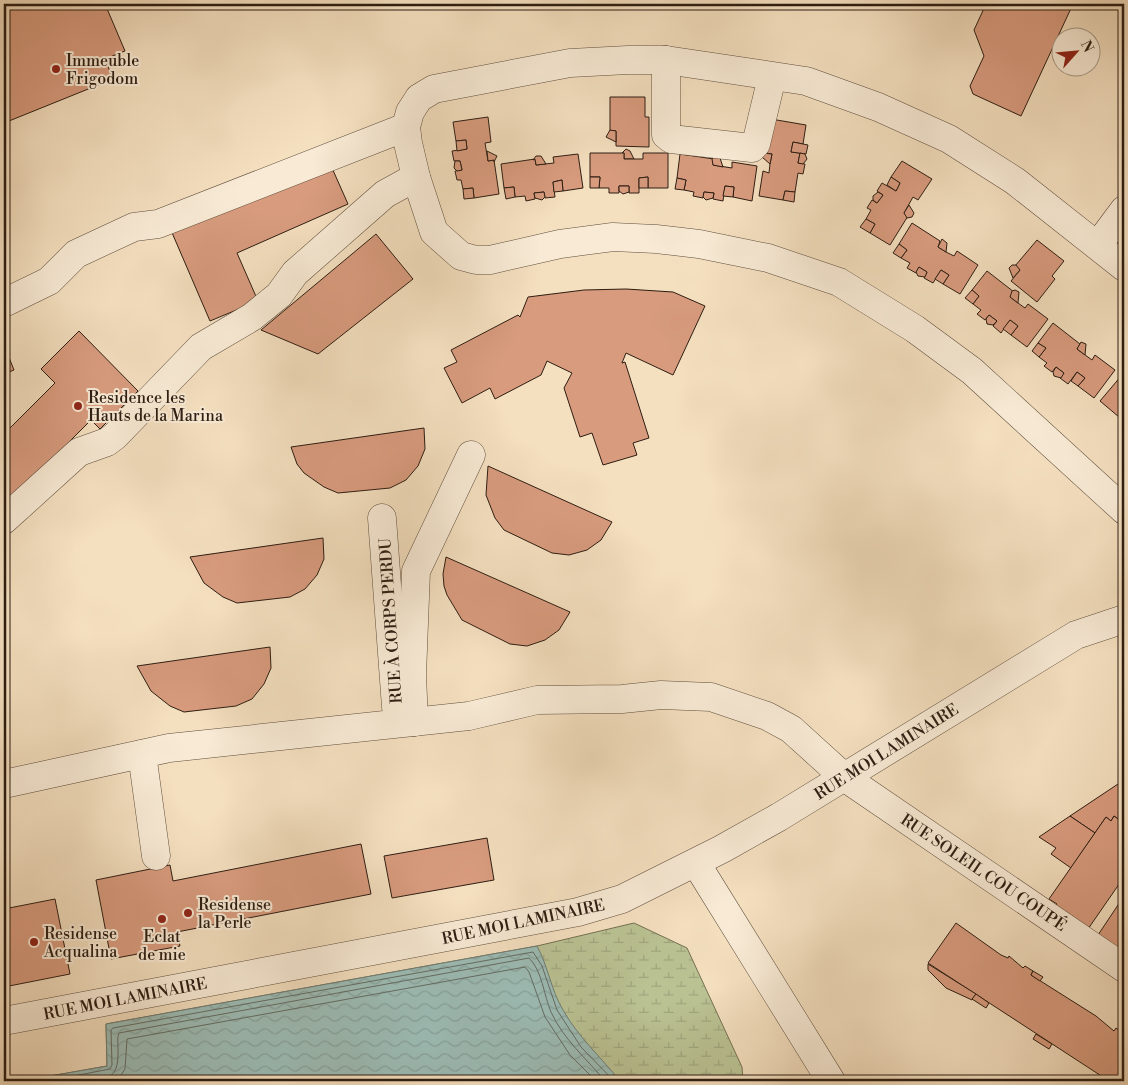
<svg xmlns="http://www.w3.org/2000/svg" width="1128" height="1085" font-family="'Libre Bodoni',serif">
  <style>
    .wetland { fill: url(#wetland-marsh); stroke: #747052 }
    .water { fill: url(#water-waves); stroke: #707c74 }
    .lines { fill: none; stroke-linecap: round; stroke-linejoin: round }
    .shore { stroke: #646c64; stroke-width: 1 }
    .building { fill: #d89b7e; stroke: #2d1d12 }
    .minor-casing { stroke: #5f4e3d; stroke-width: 29 }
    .minor { stroke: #f8ead5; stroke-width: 28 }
    .poi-dot { fill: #8f2418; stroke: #f8ead5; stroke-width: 2 }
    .labels { text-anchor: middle; stroke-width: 4; stroke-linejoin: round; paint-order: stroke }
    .poi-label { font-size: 16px; fill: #2d1d12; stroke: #f8ead5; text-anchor: start }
    .street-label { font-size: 16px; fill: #2d1d12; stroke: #f8ead5 }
  </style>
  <defs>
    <pattern id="wetland-marsh" width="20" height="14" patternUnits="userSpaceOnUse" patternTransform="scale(1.25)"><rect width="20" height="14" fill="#bac293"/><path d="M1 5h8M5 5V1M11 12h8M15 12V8" fill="none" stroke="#a0a67e"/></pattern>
    <pattern id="water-waves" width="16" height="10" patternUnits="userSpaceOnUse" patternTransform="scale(1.25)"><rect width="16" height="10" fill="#9cbcb5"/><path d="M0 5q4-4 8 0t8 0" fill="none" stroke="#87a19b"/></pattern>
  </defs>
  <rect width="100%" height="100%" fill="#f4dfbf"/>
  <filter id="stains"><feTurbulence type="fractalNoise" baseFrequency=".004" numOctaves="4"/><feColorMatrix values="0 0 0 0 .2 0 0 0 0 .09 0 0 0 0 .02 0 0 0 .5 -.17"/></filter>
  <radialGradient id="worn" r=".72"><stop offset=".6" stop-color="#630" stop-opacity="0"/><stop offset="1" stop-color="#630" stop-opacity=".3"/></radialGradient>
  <path class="wetland" d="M634,923L687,948L742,1067L743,1081H22L107,1066L106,1024L537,946Z"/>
  <path class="water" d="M537,946C548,966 551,990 563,1010C579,1038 600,1056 620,1081H22L107,1066L106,1024Z"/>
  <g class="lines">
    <g class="shore">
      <path d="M48,1081L110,1069L112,1065L111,1030L113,1028L533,952L542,966L557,1010L581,1047L614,1081"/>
      <path d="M76,1081C106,1076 119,1085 118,1048C118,1043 117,1037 119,1033L529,958C542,970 544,996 551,1012C563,1039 587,1059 605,1081"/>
      <path d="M117,1081L125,1069L127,1039L525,967L529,972L545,1017L570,1055L596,1081"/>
    </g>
  </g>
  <g class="building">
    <path d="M4,4H105L125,51L105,59L113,79L4,123Z"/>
    <path d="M986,4H1073L1021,116L973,94L970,86L984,56L974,30Z"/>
    <path d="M610,97H645V117H649V147L616,146V131H610Z"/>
    <path d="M488,117L491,142L485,143L488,161L494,160L499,194L474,198L473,188L463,189L461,180H457L455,171L462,170L460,161H454L452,151L467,149L466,140L456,141L453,122Z"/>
    <path d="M771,119L806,125L803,144L793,142L791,152L800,153L798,163L805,164L803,174L798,173L795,192L785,191L783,200L759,196L763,171L769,173L770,164L772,154L766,153Z"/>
    <path d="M610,130L616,131V142L606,137Z"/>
    <path d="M466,140L467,149L457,151L456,141Z"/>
    <path d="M793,142L808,145L806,154L791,152Z"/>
    <path d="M626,149L630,151L634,159H624V153H622Z"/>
    <path d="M487,151L497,156L494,162V160L488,161Z"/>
    <path d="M590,153H624V159H643V153H668V188H648V177L639,178V193H629V186H619V193H609V188H599L600,177H590Z"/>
    <path d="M763,153L772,154L770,164L762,157Z"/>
    <path d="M800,153L805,154L807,159L803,164L798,163Z"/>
    <path d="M578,154L583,188L563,191L562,180L553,182L555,197L545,198L544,192L534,193L535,199L526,201L525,196L515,197L514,187L504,188L501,164L535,159L536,165L554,163L553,157Z"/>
    <path d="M680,154L714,159L713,165L732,168V162L757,166L752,201L733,197L734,187L725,186L723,201L713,199L714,193L704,192L703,198L693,196L694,192L684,190L686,180L677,178Z"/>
    <path d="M536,156H541L546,164L536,165L535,159L533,160Z"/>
    <path d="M715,156L720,158L723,167L713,165L712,159Z"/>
    <path d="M328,159L348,204L237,253L258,301L210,321L170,228Z"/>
    <path d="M455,161H460L462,170L457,171L454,168Z"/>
    <path d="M902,161L932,179L918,200L913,197L904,213L908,216L890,245L870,233L875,224L866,219L871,210L867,208L872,200L877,203L883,195L877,191L882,183L896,191L900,183L891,177Z"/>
    <path d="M590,177H600L599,188H590Z"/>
    <path d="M648,177V188H639V178Z"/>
    <path d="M891,177L900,183L896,191L887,185Z"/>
    <path d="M677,178L686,180L684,190L675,189Z"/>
    <path d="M562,180L563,191L554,192L553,182Z"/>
    <path d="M619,186H629V192L623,194L619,191Z"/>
    <path d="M725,186L734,187L733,197L723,196Z"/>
    <path d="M514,187L515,197L506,199L504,188Z"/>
    <path d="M473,188L474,198L464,199L463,189Z"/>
    <path d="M785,191L795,192L794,202L783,200Z"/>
    <path d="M544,192L545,197L542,200L535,198L534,193Z"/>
    <path d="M704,192L714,193L713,198L706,200L703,197Z"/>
    <path d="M878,192L883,195L877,203L873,200V196Z"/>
    <path d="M909,205L914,213L912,217L907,218L904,213Z"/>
    <path d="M866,219L875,224L870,233L860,227Z"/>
    <path d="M912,223L940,241L938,247L946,252L954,256L957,251L978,265L960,294L943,284L949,275L941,270L933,283L924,278L927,272L919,267L916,273L907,268L910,263L901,258L907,250L899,244Z"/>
    <path d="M376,234L413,279L318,354L261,330Z"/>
    <path d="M942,239L947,243L946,252L938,247Z"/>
    <path d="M1037,240L1064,261L1052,276L1055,279L1037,302L1011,281L1020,270L1015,266Z"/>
    <path d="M899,244L907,250L901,258L893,253Z"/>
    <path d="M1012,265H1016L1020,270L1013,278L1009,268Z"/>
    <path d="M919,267L927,272L925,277L918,276L916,272Z"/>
    <path d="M941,270L949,275L943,284L935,279Z"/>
    <path d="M987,271L1014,292L1010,297L1018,303L1025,308L1028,304L1048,319L1027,347L1011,335L1018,326L1010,320L1001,333L993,326L997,321L989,315L985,320L977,314L981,310L973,304L979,296L972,290Z"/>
    <path d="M626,289L673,292L705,306L673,375L626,353L622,363L625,362L649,438L633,443L637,455L603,465L592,433L580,437L564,388L572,373L547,361L541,375L495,399L490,388L462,403L444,368L457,362L451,350L518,315L520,317L528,297L584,290Z"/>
    <path d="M972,290L979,296L973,304L965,298Z"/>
    <path d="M1015,290L1019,292L1018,303L1010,297L1012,291Z"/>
    <path d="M989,315L997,321L993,325L987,324L986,319Z"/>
    <path d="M1010,320L1018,326L1011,335L1003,329Z"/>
    <path d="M1053,323L1080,344L1077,349L1092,360L1095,355L1115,370L1094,398L1078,386L1085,378L1077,372L1068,384L1060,378L1064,373L1056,367L1052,372L1044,366L1047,363L1039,357L1046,348L1038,343Z"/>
    <path d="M79,331L138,391L100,429L91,420L7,504L4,501V434L55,383L41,369Z"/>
    <path d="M1081,342L1086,344L1085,355L1077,349Z"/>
    <path d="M1038,343L1046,348L1039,357L1032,351Z"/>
    <path d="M4,345L14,370L4,374Z"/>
    <path d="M1056,367L1064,373L1061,378L1054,376L1053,372Z"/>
    <path d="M1077,372L1085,378L1078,386L1071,381Z"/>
    <path d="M1122,375L1124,377V410L1119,417L1100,401Z"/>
    <path d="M1124,410V422L1119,417Z"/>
    <path d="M424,428L425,449L418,466L406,480L390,488L338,493L324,487L304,473L297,464L291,447Z"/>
    <path d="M488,466L612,522L601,540L587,550L569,555L552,553L504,530L495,518L486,495Z"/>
    <path d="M323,538L324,559L317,575L305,589L290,597L237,603L223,597L204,583L190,557Z"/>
    <path d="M446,557L570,612L559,630L545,640L527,646L510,644L462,620L447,595L444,586L443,574Z"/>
    <path d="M270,647L271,668L264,684L252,699L236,706L184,712L170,706L151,691L137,666Z"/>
    <path d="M1124,780V823L1114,816L1111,821L1106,817L1095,833L1070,816Z"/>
    <path d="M1070,816L1095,833L1071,868L1051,854L1056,848L1039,837Z"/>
    <path d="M1114,816L1124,823V877L1088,929L1053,909L1057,904L1049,899L1106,817L1111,821Z"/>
    <path d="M487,838L494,880L392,898L384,856Z"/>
    <path d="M361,844L371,894L177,932L180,946L111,959L96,880L170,865L173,881Z"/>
    <path d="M1124,896V949L1121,954L1096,938Z"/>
    <path d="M55,899L70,974L4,987V909Z"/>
    <path d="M956,923L1001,955L1008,958L1009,956L1023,968L1025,966L1033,971L1031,975L1096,1016L1114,1031L1116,1028L1124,1034V1076L1120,1081H1109L928,963Z"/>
    <path d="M928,964L976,994L972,1000L946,988L928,970Z"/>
    <path d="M1033,971L1043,977L1040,981L1031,975Z"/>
    <path d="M976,994L989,1003L986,1008L972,999Z"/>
    <path d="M1036,1034L1052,1044L1049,1049L1033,1039Z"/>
    <path d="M1099,1075L1109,1081L1096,1080Z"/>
  </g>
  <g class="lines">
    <g class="minor-casing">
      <g id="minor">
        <path d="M666,60V135L671,139L752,148L756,144L772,77"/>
        <path d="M1098,245L1124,210"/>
        <path d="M1124,267L1015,181L949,139L878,107L806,81L666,60H628L570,63L434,89L419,98L410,112L406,127L408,143L416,177L434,232L461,256L476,260H490L560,244L613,237L656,239L699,244L768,258L839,282L915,329L972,371L1124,510"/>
        <path d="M4,303L49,281L76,254L134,227L158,224L406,127"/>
        <path d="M382,518L396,707"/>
        <path d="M4,520L79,452L107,442L115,436L201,347L252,317L279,295L295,273L385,194L416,177"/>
        <path d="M414,722L412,675L416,571L471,455"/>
        <path d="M142,754L156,856"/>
        <path d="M4,784L169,748L469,716L537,700L622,699L661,695L711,697L767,716L791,729L844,777L1124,968"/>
        <path d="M696,863L831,1081"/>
        <path d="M4,1021L578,912L622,899L722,849L779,817L1076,635L1124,619"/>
      </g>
    </g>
    <use href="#minor" class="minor"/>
  </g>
  <g class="poi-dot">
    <circle cx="56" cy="69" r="5"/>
    <circle cx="78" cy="406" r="5"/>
    <circle cx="188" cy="913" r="5"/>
    <circle cx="162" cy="919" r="5"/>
    <circle cx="34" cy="942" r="5"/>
  </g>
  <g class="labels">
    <g class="poi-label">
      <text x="66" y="66">Immeuble<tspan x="66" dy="18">Frigodom</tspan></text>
      <text x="88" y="403">Residence les<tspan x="88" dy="18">Hauts de la Marina</tspan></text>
      <text x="198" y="910">Residense<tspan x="198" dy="18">la Perle</tspan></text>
      <text x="44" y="939">Residense<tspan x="44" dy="18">Acqualina</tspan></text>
      <text x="162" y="942" text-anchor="middle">Eclat<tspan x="162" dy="18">de mie</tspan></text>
    </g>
    <g class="street-label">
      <text transform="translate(390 621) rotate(-94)" y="6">RUE À CORPS PERDU</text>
      <text transform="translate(886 751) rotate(-32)" y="6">RUE MOI LAMINAIRE</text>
      <text transform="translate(984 872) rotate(34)" y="6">RUE SOLEIL COU COUPÉ</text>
      <text transform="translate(523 921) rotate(-12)" y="6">RUE MOI LAMINAIRE</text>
      <text transform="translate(125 998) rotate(-11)" y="6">RUE MOI LAMINAIRE</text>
    </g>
  </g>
  <rect width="1128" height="1085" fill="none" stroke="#f4dfbf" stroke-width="20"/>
  <rect x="5" y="5" width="1118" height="1075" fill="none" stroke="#2d1d12" stroke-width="2.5"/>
  <rect x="10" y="10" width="1108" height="1065" fill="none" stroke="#2d1d12"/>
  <g transform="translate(1076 52) rotate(63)"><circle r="24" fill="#f8ead5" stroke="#a79887"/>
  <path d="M0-4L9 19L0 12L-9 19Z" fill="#8f2418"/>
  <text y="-8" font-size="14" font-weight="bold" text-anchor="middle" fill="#2d1d12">N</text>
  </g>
  <rect width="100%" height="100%" filter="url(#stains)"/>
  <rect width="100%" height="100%" fill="url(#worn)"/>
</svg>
